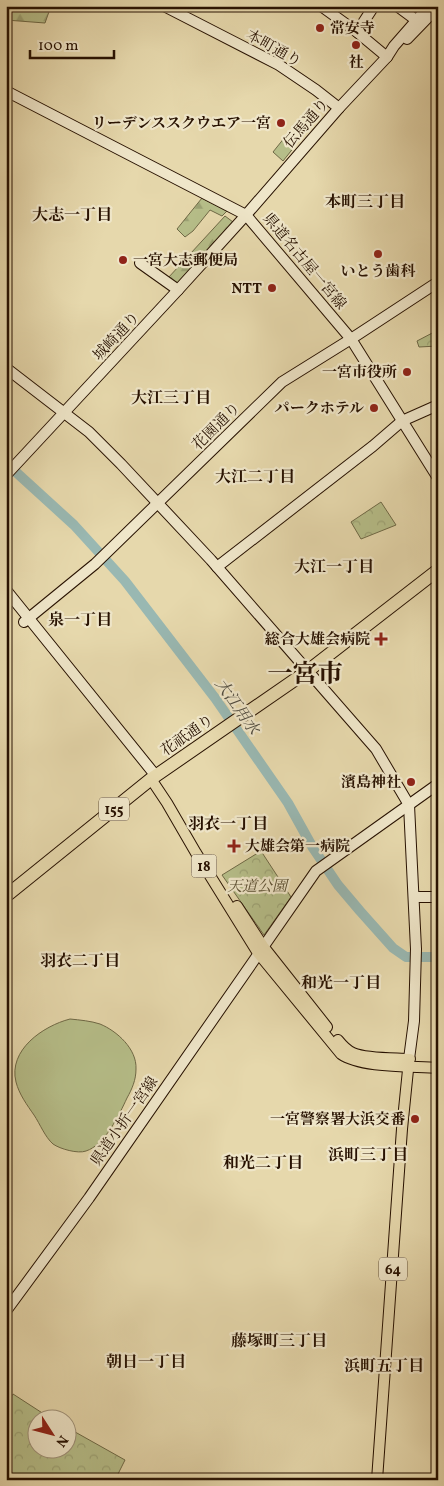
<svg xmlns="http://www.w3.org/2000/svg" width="444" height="1486" font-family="Vollkorn,'Noto Serif JP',serif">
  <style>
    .forest { fill: url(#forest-firs); stroke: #6e6845 }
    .park { fill: url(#park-crowns); stroke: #6e6845 }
    .garden { fill: #b6be89; stroke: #6e6845 }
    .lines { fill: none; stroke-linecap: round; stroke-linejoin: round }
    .river { stroke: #99b8b2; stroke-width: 10 }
    .secondary-casing { stroke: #271101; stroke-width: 12 }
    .primary-casing { stroke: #271101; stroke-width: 12 }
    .highway-casing { stroke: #271101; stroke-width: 14 }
    .secondary { stroke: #efe6c9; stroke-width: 10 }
    .primary { stroke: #e6d8ac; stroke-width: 10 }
    .highway { stroke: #e6d8ac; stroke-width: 12 }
    .poi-dot { fill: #8f2418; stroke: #efe6c9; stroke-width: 2 }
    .labels { text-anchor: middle; stroke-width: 4.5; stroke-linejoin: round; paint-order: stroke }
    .shield { fill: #efe6c9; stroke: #63513d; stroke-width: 1 }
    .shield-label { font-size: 14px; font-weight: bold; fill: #271101 }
    .poi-label { font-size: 15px; font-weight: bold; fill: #271101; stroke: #efe6c9; text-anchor: end }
    .street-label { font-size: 15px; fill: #271101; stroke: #efe6c9 }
    .park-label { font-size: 15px; font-style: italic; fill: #594e31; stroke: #efe6c9 }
    .neighbourhood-label { font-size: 16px; font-weight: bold; fill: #271101; stroke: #efe6c9 }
    .water-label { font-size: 16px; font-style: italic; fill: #4f4b3f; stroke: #efe6c9 }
    .town-label { font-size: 25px; font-weight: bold; fill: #271101; stroke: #efe6c9 }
  </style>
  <defs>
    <pattern id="forest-firs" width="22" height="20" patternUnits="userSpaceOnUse" patternTransform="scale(1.25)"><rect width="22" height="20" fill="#b6be89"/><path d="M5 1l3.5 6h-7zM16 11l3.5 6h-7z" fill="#9ca274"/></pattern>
    <pattern id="park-crowns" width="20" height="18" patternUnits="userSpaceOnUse" patternTransform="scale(1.25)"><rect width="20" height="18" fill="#b6be89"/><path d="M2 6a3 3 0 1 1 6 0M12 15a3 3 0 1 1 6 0" fill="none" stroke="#9ca274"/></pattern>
  </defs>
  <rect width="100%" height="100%" fill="#e6d8ac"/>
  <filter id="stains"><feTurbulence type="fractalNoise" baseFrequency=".004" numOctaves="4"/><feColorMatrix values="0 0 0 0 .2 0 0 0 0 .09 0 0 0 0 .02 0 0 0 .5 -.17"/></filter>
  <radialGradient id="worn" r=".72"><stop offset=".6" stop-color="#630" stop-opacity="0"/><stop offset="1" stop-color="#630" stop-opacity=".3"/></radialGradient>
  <g class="forest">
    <path d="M6,6H51L45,23L6,20Z"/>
    <path d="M202,198L227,211L222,216L210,210L193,231L185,237L177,229Z"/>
    <path d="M225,216L233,222L176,285L168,278Z"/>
  </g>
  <g class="park">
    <path d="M285,137L295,146L283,161L273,152Z"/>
    <path d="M438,330V346L419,347L417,341Z"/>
    <path d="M381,502L396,525L361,539L351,522Z"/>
    <path d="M261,851L291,897L264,935L222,875Z"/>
    <path d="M13,1394L50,1418H38V1448H68V1428L125,1460L115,1480H6V1406Z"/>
  </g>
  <path class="garden" d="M70,1019C80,1020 91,1021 100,1024C117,1031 137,1049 136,1069C136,1080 132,1089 127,1098C119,1115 105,1145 86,1151C78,1154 60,1149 53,1144C45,1137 40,1124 34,1115C27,1105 19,1094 16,1082C8,1050 43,1026 70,1019Z"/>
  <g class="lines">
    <path class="river" d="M6,463L74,525L125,581L215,698L288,803L313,848L338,885L360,911L393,948L406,957H438"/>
    <g class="secondary-casing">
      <g id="secondary">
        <path d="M164,6L279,65L316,90L339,108"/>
        <path d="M321,6L357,32L387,57"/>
        <path d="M397,6L416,20"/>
        <path d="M357,32L374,6"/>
        <path d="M407,39L438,7"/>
        <path d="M6,91L246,215L351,339L438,478"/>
        <path d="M140,263L178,290"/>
        <path d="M6,368L89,432L121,464L211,560L376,749L409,805L416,949L414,1021L409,1059"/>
        <path d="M6,475L178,290L246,215L339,108L387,57L394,46L429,6"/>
        <path d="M217,567L373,446L402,421L438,405"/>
        <path d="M6,590L156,776"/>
        <path d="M24,622L95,564L282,382L351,339L438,282"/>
        <path d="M414,897H438"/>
        <path d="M6,1311L89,1198L316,871L438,784"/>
      </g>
    </g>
    <g class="primary-casing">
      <g id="primary">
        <path d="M151,779L167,803L196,853L258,953L341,1054C361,1068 411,1066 438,1068"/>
        <path d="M237,906L263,946L327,1027"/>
        <path d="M338,1040C342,1045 346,1050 353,1053C367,1059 394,1058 410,1059"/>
        <path d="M377,1480L402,1129L409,1060"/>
      </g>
    </g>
    <g class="highway-casing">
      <path id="highway" d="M6,896L151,779L309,670L438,570"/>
    </g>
    <use href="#secondary" class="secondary"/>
    <use href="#primary" class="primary"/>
    <use href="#highway" class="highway"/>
  </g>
  <g class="poi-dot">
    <circle cx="320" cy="28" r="5"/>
    <circle cx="356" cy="45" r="5"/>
    <circle cx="281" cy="123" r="5"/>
    <circle cx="378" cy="254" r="5"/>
    <circle cx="123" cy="260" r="5"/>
    <circle cx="272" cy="288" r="5"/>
    <circle cx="407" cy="372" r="5"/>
    <circle cx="374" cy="408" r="5"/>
    <path d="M378.5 631.5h5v5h5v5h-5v5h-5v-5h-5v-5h5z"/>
    <circle cx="411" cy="782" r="5"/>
    <path d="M231.5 838.5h5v5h5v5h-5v5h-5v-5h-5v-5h5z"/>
    <circle cx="415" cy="1119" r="5"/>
  </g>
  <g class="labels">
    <g class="shield">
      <rect x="99" y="797.5" width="30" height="23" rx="4"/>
      <rect x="191.5" y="854.5" width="25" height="23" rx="4"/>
      <rect x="379" y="1257.5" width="28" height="23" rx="4"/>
    </g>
    <g class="shield-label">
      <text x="114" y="814">155</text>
      <text x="204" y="871">18</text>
      <text x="393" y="1274">64</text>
    </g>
    <g class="poi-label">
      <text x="330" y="33" text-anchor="start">常安寺</text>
      <text x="356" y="67" text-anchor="middle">社</text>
      <text x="271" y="128">リーデンススクウエア一宮</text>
      <text x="133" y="265" text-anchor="start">一宮大志郵便局</text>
      <text x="378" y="276" text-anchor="middle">いとう歯科</text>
      <text x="262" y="293">NTT</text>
      <text x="397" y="377">一宮市役所</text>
      <text x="364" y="413">パークホテル</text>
      <text x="370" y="644">総合大雄会病院</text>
      <text x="401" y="787">濱島神社</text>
      <text x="245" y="851" text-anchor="start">大雄会第一病院</text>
      <text x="405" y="1124">一宮警察署大浜交番</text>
    </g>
    <g class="street-label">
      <text transform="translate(274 48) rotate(29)" y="5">本町通り</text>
      <text transform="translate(306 123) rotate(-49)" y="5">伝馬通り</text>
      <text transform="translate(305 261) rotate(50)" y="5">県道名古屋一宮線</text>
      <text transform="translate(116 336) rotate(-47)" y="5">城崎通り</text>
      <text transform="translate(216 426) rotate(-45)" y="5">花園通り</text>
      <text transform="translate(187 735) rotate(-35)" y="5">花祇通り</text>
      <text transform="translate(124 1121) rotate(-55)" y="5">県道小折一宮線</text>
    </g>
    <g class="park-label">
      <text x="257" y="891">天道公園</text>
    </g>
    <g class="neighbourhood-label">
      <text x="365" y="207">本町三丁目</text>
      <text x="72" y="220">大志一丁目</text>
      <text x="171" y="403">大江三丁目</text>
      <text x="255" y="482">大江二丁目</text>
      <text x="334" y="572">大江一丁目</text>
      <text x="80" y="625">泉一丁目</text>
      <text x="228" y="829">羽衣一丁目</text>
      <text x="80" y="966">羽衣二丁目</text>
      <text x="341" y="988">和光一丁目</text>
      <text x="368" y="1160">浜町三丁目</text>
      <text x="263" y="1168">和光二丁目</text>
      <text x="279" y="1346">藤塚町三丁目</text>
      <text x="146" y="1367">朝日一丁目</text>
      <text x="384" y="1371">浜町五丁目</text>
    </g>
    <g class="water-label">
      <text transform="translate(238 706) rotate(55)" y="6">大江用水</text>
    </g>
    <g class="town-label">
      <text x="305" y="682">一宮市</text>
    </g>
  </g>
  <rect width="444" height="1486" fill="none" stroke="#e6d8ac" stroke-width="25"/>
  <rect x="8" y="8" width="429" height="1471" fill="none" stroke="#271101" stroke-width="2.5"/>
  <rect x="12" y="12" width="419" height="1461" fill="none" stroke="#271101"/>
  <g transform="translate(52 1434) rotate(126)"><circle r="24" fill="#efe6c9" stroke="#9f9179"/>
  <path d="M0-4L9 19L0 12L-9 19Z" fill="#8f2418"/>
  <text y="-8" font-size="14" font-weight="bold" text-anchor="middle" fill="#271101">N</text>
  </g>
  <path d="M30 50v8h84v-8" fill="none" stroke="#271101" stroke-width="2.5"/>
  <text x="38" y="50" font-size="15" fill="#271101" stroke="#efe6c9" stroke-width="4" paint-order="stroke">100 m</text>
  <rect width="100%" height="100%" filter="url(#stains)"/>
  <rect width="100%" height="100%" fill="url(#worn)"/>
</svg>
